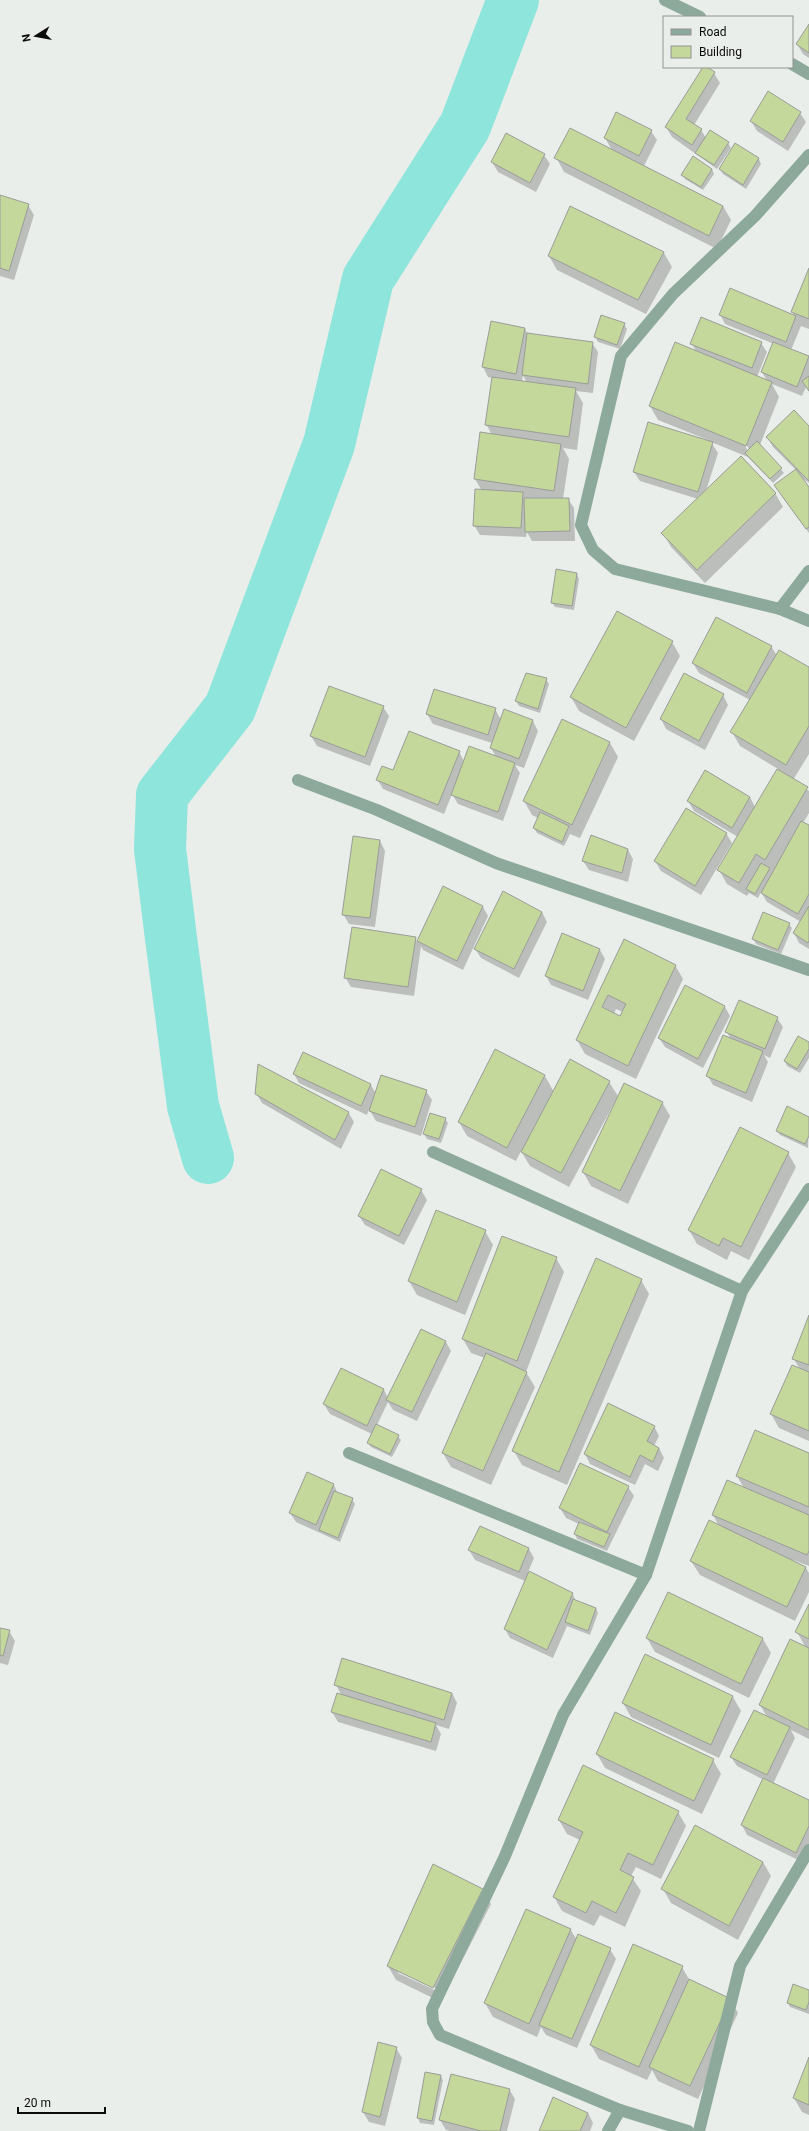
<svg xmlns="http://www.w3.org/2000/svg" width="809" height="2131" font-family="Roboto,sans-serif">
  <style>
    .shadow { fill: #0003; fill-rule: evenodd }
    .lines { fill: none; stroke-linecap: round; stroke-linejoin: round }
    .river { stroke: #8ee5dc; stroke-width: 52 }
    .building { fill: #c3d89a; stroke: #9b9c99; fill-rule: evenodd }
    .minor { stroke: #8ca99c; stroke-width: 12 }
  </style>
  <rect width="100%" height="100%" fill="#eaeeea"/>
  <g class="shadow">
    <path d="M809,26V58L803,54L797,44Z"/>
    <path d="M704,67L714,73L720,83L694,125L701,130L706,138L728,143L731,148L717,169L672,137L666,127Z"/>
    <path d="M800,113L806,122L788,151L757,131L751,121Z"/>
    <path d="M651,131L657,140L644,166L723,206L731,220L717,249L564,172L556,157L612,150L605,138Z"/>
    <path d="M736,145L759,159L761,164L746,189L723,174L720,169Z"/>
    <path d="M544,155L550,164L536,192L498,172L492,162Z"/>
    <path d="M712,169L714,174L703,190L685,179L683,175Z"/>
    <path d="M0,196L28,205L34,215L14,280L0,276Z"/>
    <path d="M571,207L664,253L672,267L646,314L557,270L549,256Z"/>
    <path d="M809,271V329L801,326L791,350L809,358V392L806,387L802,396L772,384L779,397L760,445L784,473L773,483L748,457L711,442L718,453L706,491L775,493L783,507L705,583L671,547L663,533L698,499L640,481L634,472L708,440L658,420L650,406L696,351L692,344L761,343L767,352L757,377L767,381L762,372L774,344L725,324L720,314L795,316L792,312ZM744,441L749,449L748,451L743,442Z"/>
    <path d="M491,322L525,329L528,334L592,343L598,352L593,393L576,391L583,403L577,450L563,448L569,459L563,499H568L574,508L575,541H532L527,532L526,537L480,535L474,525L482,491L475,479L492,435L486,424L492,378L488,377L483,367ZM523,375L527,383L522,382Z"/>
    <path d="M624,324L627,329L620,349L598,342L595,337Z"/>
    <path d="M809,427V483L801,477L809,488V533L781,495L796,470L773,447L767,437Z"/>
    <path d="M577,574L579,579L574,610L555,607L552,603Z"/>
    <path d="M672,642L680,656L634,741L579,711L571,697Z"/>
    <path d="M771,646L777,656L809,669V754L793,780L809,791V813L803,823L809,827V949L799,943L794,933L801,922L767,902L761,892L758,898L749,893L747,896L727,884L719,870L738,837L694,811L688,801L750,797L755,807L778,769L740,746L732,732L750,700L699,673L693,663Z"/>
    <path d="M546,679L549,684L540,713L519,706L516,701Z"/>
    <path d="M723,695L728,705L705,750L666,729L661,719Z"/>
    <path d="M383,707L389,716L370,766L317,746L311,736Z"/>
    <path d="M495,709L501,720L505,710L533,721L538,731L524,768L515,765L520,773L503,821L458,804L452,794L444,814L383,789L377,779L394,772L459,752L464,761L496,757L491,748L492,743L433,724L427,714Z"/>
    <path d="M562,721L610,743L618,757L580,838L570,834L564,846L537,833L534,828L538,818L532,815L524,801Z"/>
    <path d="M726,833L732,843L701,895L661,871L655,861Z"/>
    <path d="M380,841L385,851L375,927L349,924L343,914Z"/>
    <path d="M628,850L633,859L628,882L589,870L583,861Z"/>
    <path d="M443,888L483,907L488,916L463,970L423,950L421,946L414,996L351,987L345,977L415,938L417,942Z"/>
    <path d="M542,912L547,922L519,978L481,958L475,949Z"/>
    <path d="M789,924L792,928L781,954L756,944L753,939Z"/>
    <path d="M624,941L675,965L683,979L636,1079L585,1054L577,1040ZM616,1009L623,1012L621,1018L614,1014Z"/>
    <path d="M600,950L605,959L588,1000L551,985L546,976Z"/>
    <path d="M725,1007L730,1016L703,1068L665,1047L659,1038Z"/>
    <path d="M777,1018L783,1027L770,1058L764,1055L768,1062L752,1102L713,1085L707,1075L731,1039L726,1031Z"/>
    <path d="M809,1043V1058L800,1073L787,1066L785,1061Z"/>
    <path d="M303,1054L371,1085L376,1094L426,1091L432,1100L421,1136L376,1121L369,1109L367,1115L299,1083L294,1074Z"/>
    <path d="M545,1076L554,1092L609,1082L618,1096L569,1187L530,1166L521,1151L516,1161L467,1136L459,1122Z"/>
    <path d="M256,1093L348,1112L354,1122L341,1149L262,1103Z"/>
    <path d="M662,1102L670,1116L628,1204L591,1186L583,1172Z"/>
    <path d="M809,1118L808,1148L780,1135L777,1131Z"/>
    <path d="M445,1119L448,1123L441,1143L427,1139L424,1134Z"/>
    <path d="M788,1153L796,1167L749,1260L731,1251L727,1260L697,1244L689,1230Z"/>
    <path d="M421,1190L427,1200L404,1245L365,1225L359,1216Z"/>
    <path d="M485,1231L493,1245L465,1315L417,1295L409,1281Z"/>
    <path d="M556,1258L564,1272L526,1372L535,1387L491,1485L451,1467L443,1453L485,1358L471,1353L463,1339Z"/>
    <path d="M641,1280L649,1294L567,1485L522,1465L514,1451Z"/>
    <path d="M809,1318V1441L779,1428L771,1414L800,1369L793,1358Z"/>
    <path d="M446,1342L451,1351L417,1421L393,1410L388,1402L377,1425L398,1436L401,1440L392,1457L371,1447L368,1443L372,1434L330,1414L324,1404L341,1369L384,1390L388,1398Z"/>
    <path d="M654,1426L659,1436L654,1446L659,1448L664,1458L658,1471L645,1464L635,1485L590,1464L585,1454Z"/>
    <path d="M809,1454V1566L793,1560L792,1561L806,1568L809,1573V1592L795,1621L700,1575L691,1561L719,1526L713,1515L744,1488L737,1476Z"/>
    <path d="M307,1473L334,1485L338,1494L352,1499L355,1504L340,1542L296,1522L290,1513Z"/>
    <path d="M628,1487L634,1496L607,1551L577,1539L575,1534L579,1524L566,1518L560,1508Z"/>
    <path d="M529,1549L534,1558L528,1572L572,1593L576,1601L596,1608L598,1613L590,1635L567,1626L553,1658L510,1638L505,1629L525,1581L475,1560L469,1550Z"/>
    <path d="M668,1593L763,1639L771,1653L749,1698L655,1652L647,1638Z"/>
    <path d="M809,1606V1739L791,1730L795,1738L773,1784L809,1801V1847L802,1862L747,1835L742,1825L764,1780L737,1766L731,1757L767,1717L760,1705L806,1648L797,1632Z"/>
    <path d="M0,1629L9,1631L15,1641L8,1665L0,1663Z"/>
    <path d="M646,1655L733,1697L741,1711L719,1758L631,1717L623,1703Z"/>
    <path d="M336,1685L452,1693L457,1703L449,1729L436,1725L441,1734L436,1751L338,1722L332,1712L342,1696Z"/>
    <path d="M597,1754L713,1760L721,1774L702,1814L605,1768Z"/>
    <path d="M678,1812L686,1826L661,1879L636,1867L631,1876L641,1891L625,1927L600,1915L594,1926L562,1911L554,1897L580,1840L567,1834L559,1820Z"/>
    <path d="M696,1826L763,1862L771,1876L738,1940L671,1903L663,1889Z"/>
    <path d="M482,1890L491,1904L441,2002L396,1980L388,1966ZM398,1971L438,1989L437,1991L398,1973Z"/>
    <path d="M570,1929L577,1940L610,1949L616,1959L577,2048L546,2035L541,2027L537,2037L493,2017L485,2003Z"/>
    <path d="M682,1967L690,1981L730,1999L738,2013L698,2099L658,2081L652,2070L647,2080L599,2059L591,2045Z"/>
    <path d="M809,1991V2014L790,2007L788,2003Z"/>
    <path d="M396,2048L402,2058L385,2126L369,2122L363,2112Z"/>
    <path d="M809,2060V2115L802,2112L794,2098Z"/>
    <path d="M426,2073L440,2075L443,2080L434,2125L420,2123L418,2118Z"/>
    <path d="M509,2089L515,2099L507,2131H450L446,2130L440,2120Z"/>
    <path d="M588,2113L593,2123L590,2131H540Z"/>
  </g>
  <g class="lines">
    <path class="river" d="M208,1158L193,1106L171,938L160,849L162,795L230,708L329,444L368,279L465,126L513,0"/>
  </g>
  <g class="building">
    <path d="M809,24V53L796,44Z"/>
    <path d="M703,67H707L715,72L686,119L702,129L692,145L665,127Z"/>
    <path d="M768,91L801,112L783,142L750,121Z"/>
    <path d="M616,112L652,130L639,156L604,138Z"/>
    <path d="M570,128L723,206L709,236L554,158Z"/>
    <path d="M710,130L729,142L714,165L695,153Z"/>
    <path d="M506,133L545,154L530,183L491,162Z"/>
    <path d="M735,143L759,158L743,185L719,169Z"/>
    <path d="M693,156L712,169L701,187L681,175Z"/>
    <path d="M0,195L29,204L9,271L0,268Z"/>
    <path d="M570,206L664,252L638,300L548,256Z"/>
    <path d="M809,268V319L791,312Z"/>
    <path d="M730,288L796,316L786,342L719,315Z"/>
    <path d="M601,315L625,323L617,345L594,337Z"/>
    <path d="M701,317L762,342L752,368L690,344Z"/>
    <path d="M491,321L525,328L516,374L482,367Z"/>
    <path d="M527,333L593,342L588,384L522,375Z"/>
    <path d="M675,342L772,382L746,446L649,406Z"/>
    <path d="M773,342L809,356L797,387L761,372Z"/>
    <path d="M809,376V391L802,381Z"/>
    <path d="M492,377L576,388L569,437L485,425Z"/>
    <path d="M794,410L809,426V481L766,437Z"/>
    <path d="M648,422L713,442L698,492L633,472Z"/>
    <path d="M480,432L561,444L554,491L474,479Z"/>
    <path d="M757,441L782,468L770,479L745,453Z"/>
    <path d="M741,456L776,493L697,570L661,533Z"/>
    <path d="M796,469L809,487V527L806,529L774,485Z"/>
    <path d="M475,489L523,492L521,528L473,526Z"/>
    <path d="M524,498H569L570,531L525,532Z"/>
    <path d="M556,569L577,573L572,606L551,603Z"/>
    <path d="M617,611L673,641L626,728L570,697Z"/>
    <path d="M716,617L772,646L747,693L692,663Z"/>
    <path d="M779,650L809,667V726L786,765L730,732Z"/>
    <path d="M526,673L547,678L538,709L515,701Z"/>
    <path d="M684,673L724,694L699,741L660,719Z"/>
    <path d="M329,686L384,706L365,757L310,736Z"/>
    <path d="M434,689L496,708L488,735L426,714Z"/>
    <path d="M504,709L533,720L519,759L490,748Z"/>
    <path d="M562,719L610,742L572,825L523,801Z"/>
    <path d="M409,731L460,751L438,805L376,780L382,766L393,770Z"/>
    <path d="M469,746L515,763L498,812L451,795Z"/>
    <path d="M777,769L808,787L765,860L756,854L739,883L717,870Z"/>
    <path d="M705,770L750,797L732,828L687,801Z"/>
    <path d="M686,808L727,833L695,886L654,861Z"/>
    <path d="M540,812L569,826L562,842L533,828Z"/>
    <path d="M801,821L809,825V894L798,914L761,893Z"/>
    <path d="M591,835L628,849L622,873L582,861Z"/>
    <path d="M353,836L380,840L370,918L342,915Z"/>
    <path d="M761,863L770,868L755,894L746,889Z"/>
    <path d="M443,886L483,906L457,961L417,941Z"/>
    <path d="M503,891L542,912L514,969L474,949Z"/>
    <path d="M809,906V941L808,943L793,933Z"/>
    <path d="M763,912L790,923L778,950L752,939Z"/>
    <path d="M352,927L416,937L408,987L344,978Z"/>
    <path d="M562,933L600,949L583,991L545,976Z"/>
    <path d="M624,939L676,965L628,1066L576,1040ZM608,995L626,1004L620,1016L602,1007Z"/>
    <path d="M685,985L725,1006L698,1059L658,1038Z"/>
    <path d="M739,1000L778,1017L765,1049L725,1032Z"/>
    <path d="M723,1035L763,1051L746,1093L706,1076Z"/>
    <path d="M798,1036L809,1042V1049L797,1069L784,1061Z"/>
    <path d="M495,1049L545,1075L507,1148L458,1122Z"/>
    <path d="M303,1052L371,1084L361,1106L293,1074Z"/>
    <path d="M570,1059L610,1081L561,1173L521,1152Z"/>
    <path d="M258,1064L349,1112L335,1140L255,1094Z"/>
    <path d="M381,1075L427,1090L415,1127L369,1111Z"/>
    <path d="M624,1083L663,1102L620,1191L582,1172Z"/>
    <path d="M787,1106L809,1117V1136L805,1144L776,1131Z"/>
    <path d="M430,1113L446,1118L439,1139L423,1134Z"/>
    <path d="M740,1127L789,1152L741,1247L723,1238L719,1246L688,1230Z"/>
    <path d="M381,1169L422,1189L399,1236L358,1216Z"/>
    <path d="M436,1210L486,1230L457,1302L408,1281Z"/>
    <path d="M502,1236L557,1257L517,1361L462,1339Z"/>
    <path d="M596,1258L642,1279L559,1472L512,1451Z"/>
    <path d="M809,1315V1365L792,1359Z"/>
    <path d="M421,1329L446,1341L412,1412L386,1400Z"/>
    <path d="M486,1353L527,1372L483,1471L442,1453Z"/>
    <path d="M792,1365L809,1372V1431L770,1414Z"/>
    <path d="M341,1368L384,1389L367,1426L323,1404Z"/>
    <path d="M608,1403L655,1426L647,1441L659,1448L653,1462L640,1455L630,1477L584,1454Z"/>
    <path d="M376,1424L399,1435L390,1454L367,1443Z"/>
    <path d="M755,1430L809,1453V1507L736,1476Z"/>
    <path d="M580,1463L629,1486L607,1532L559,1508Z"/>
    <path d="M307,1472L334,1484L316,1525L289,1513Z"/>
    <path d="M727,1480L809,1515V1551L807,1555L712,1515Z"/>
    <path d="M334,1491L353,1498L338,1538L319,1530Z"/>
    <path d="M709,1520L806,1567L787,1607L690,1561Z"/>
    <path d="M579,1522L610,1534L604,1547L574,1534Z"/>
    <path d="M480,1526L529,1548L519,1572L468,1550Z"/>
    <path d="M529,1571L573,1593L547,1650L504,1629Z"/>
    <path d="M668,1592L763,1638L741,1684L646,1638Z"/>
    <path d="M573,1599L596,1608L588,1631L565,1622Z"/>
    <path d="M809,1604V1639L795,1632Z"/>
    <path d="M0,1628L10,1630L3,1656L0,1655Z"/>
    <path d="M790,1639L809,1648V1730L759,1705Z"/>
    <path d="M645,1654L733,1696L711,1745L622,1703Z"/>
    <path d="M342,1658L452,1693L444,1720L334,1685Z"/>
    <path d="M337,1693L436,1723L431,1742L331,1712Z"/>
    <path d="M754,1710L790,1727L767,1775L730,1757Z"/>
    <path d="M615,1712L714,1759L694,1801L596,1754Z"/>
    <path d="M583,1765L679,1811L653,1865L628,1853L620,1870L634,1877L616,1913L592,1901L586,1913L553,1897L583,1832L558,1820Z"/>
    <path d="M763,1778L809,1800V1826L796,1853L741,1825Z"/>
    <path d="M695,1825L763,1862L729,1926L661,1889Z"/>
    <path d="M433,1864L483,1889L433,1988L387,1966Z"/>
    <path d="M526,1909L571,1929L529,2024L484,2003Z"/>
    <path d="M578,1934L611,1948L572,2039L539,2025Z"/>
    <path d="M633,1944L683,1966L639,2067L590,2045Z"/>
    <path d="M689,1979L731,1999L690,2086L649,2067Z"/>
    <path d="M793,1984L809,1990V2002L806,2010L787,2003Z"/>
    <path d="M378,2042L397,2047L380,2117L362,2112Z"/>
    <path d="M809,2057V2105L793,2098Z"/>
    <path d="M425,2072L441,2075L432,2121L417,2118Z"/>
    <path d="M451,2074L510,2089L500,2131H481L439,2120Z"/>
    <path d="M553,2097L588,2113L580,2131H539Z"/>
  </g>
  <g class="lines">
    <g class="minor">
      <path d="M665,0L700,17"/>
      <path d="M792,64L809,74"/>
      <path d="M809,155L755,216L673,294L621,356L581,525L593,550L615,569L780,609L809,621"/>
      <path d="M780,609L809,571"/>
      <path d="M298,780L377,810L496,863L809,970"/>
      <path d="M433,1152L742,1291"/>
      <path d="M349,1453L646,1575"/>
      <path d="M608,2131L620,2110"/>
      <path d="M688,2131L620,2110L440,2035L433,2022L432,2009L505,1856L563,1715L646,1575L742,1291L809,1189"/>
      <path d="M699,2131L740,1966L809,1850"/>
    </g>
  </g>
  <rect x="663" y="16" width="130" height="52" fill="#eaeeea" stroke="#919390"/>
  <rect x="671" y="29" width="20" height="6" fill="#8ca99c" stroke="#919390"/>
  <text x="699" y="36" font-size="12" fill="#0b0b0a">Road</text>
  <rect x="671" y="46" width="20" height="12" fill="#c3d89a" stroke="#919390"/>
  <text x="699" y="56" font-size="12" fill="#0b0b0a">Building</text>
  <g transform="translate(36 36) rotate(259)" stroke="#eaeeea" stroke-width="3" paint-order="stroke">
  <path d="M0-3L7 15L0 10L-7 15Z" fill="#0b0b0a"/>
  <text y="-6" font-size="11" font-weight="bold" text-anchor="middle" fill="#0b0b0a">N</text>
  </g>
  <path d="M18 2107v6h87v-6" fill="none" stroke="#0b0b0a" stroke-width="2"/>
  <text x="24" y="2107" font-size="12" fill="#0b0b0a" stroke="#eaeeea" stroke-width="3" paint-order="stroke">20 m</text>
</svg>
